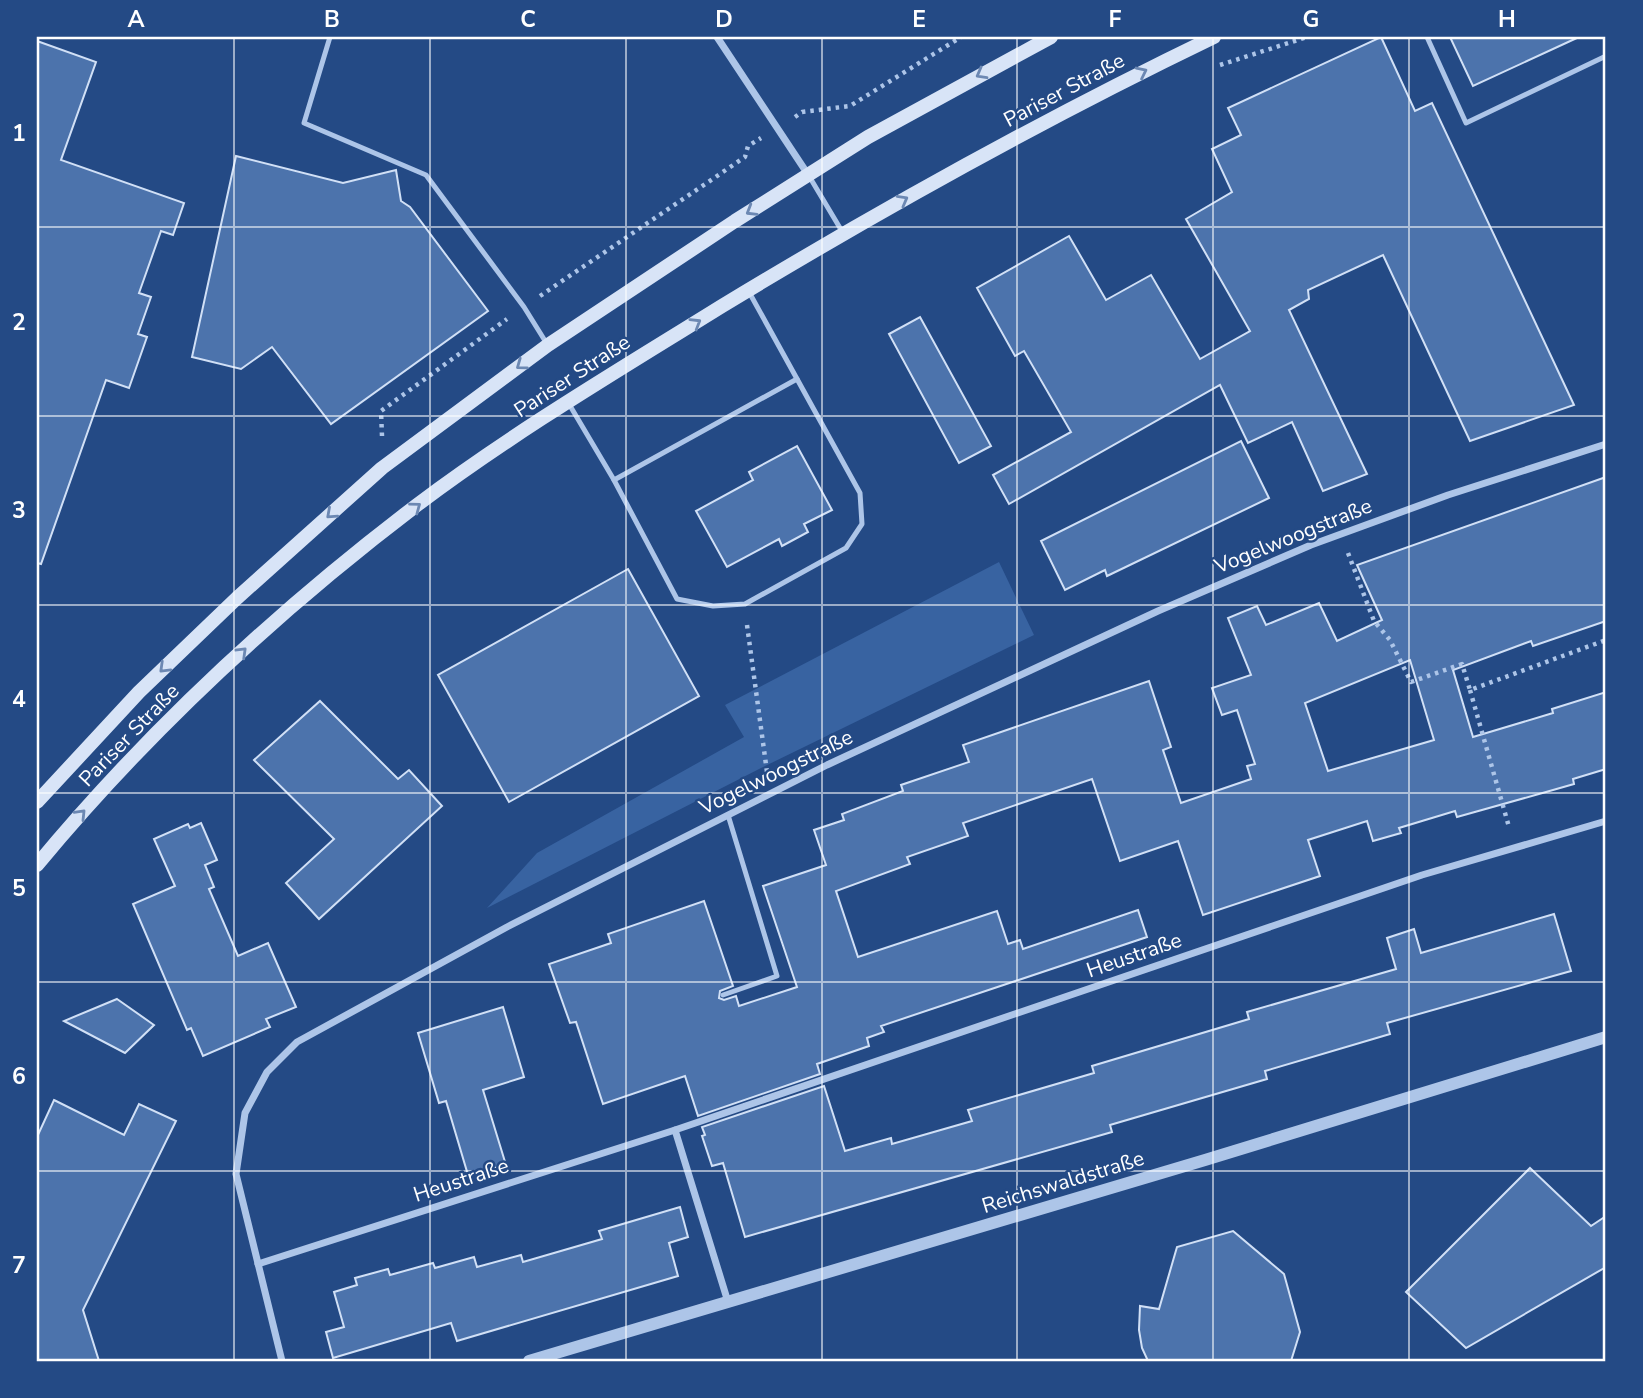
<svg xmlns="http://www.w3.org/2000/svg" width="1643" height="1398" font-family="'Nunito Sans',sans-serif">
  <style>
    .green { fill: #3863a1 }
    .building { fill: #4c73ac; stroke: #d1e0f6; stroke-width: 2; fill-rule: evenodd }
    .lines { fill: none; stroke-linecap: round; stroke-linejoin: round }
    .path { stroke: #adc5e8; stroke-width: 4.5; stroke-dasharray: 3.5 5; stroke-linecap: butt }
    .service { stroke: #adc5e8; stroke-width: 5 }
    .minor { stroke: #adc5e8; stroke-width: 7 }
    .tertiary { stroke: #adc5e8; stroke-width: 12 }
    .secondary { stroke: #d8e4f7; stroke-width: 14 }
    .oneway { stroke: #6c88b3 }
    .grid { fill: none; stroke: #fff; stroke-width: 2; stroke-opacity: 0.55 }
    .labels { text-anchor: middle; stroke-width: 5; stroke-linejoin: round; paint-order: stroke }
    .street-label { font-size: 21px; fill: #fff; stroke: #244a85 }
    .neatline { fill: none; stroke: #fff; stroke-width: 2.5 }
    .grid-label { font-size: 23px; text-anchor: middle; font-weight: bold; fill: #fff }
  </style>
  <rect width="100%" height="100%" fill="#244a85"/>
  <path class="green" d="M999,562L1034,635L761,768L487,908L537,853L744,737L725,705Z"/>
  <g class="building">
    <path d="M1381,37L1415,111L1432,103L1574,405L1470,441L1383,255L1308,290L1309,299L1289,310L1367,474L1323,491L1292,422L1248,443L1220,385L1009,504L993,475L1071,432L1024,351L1015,356L977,288L1069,236L1106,300L1151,275L1200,359L1250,331L1186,219L1232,192L1212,149L1241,135L1228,108Z"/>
    <path d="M1450,37H1579L1473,86Z"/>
    <path d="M37,41L96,62L61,160L184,203L173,235L161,231L139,293L151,297L138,334L147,337L129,388L106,380L41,564L37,563Z"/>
    <path d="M236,156L343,183L396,170L401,201L410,207L488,311L331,424L272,347L241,369L192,357Z"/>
    <path d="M920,317L991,446L959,463L889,334Z"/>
    <path d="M1241,441L1269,498L1107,576L1105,570L1065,590L1041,541Z"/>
    <path d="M797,446L832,510L804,524L808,532L782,546L779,539L727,567L696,511L753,480L749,472Z"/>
    <path d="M1606,477V621L1533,646L1531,641L1453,670L1473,737L1553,713L1552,709L1606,692V769L1573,779L1574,784L1546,792L1457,817L1455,811L1399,828L1401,833L1373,841L1367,821L1308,840L1320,876L1203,915L1178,841L1120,861L1092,779L963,823L968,836L907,857L910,864L836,891L858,957L997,911L1008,944L1020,940L1023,949L1138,910L1147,937L881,1026L884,1032L867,1038L869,1046L817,1064L820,1074L698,1116L685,1076L603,1104L576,1022L570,1023L549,964L611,943L608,934L704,901L733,986L720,991L719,998L724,1000L736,996L739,1006L797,987L763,886L826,865L814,830L844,820L842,814L903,791L901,785L969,762L963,745L1149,681L1171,747L1163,750L1181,803L1251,779L1247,766L1255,764L1237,710L1222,715L1212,688L1251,675L1228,618L1257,606L1266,625L1319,603L1337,641L1382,620L1357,565ZM1410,660L1434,740L1328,771L1305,703Z"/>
    <path d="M628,569L699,696L509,802L438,675Z"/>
    <path d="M320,701L398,779L409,770L442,806L319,919L286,883L334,839L254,760Z"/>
    <path d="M201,823L217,860L205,865L214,887L209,889L238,956L268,943L296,1007L266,1019L270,1027L203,1056L191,1028L187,1030L133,904L175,886L154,839L188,824L190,828Z"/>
    <path d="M1554,914L1571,971L1387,1023L1390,1034L1265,1071L1267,1079L1110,1125L1112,1132L745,1237L723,1163L712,1166L702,1136L705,1135L702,1127L824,1086L845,1151L891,1138L892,1144L972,1121L968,1110L1094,1073L1092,1066L1249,1019L1247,1012L1396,969L1387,938L1414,929L1421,953Z"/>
    <path d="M117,999L154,1025L125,1053L64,1021Z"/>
    <path d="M503,1007L524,1077L483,1090L506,1165L468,1175L446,1101L439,1103L418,1033Z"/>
    <path d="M54,1100L124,1135L139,1104L176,1121L83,1310L99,1361H37V1137Z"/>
    <path d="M1530,1168L1591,1226L1606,1216V1267L1466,1348L1406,1292Z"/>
    <path d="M680,1207L688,1237L669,1243L678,1276L457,1341L451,1323L333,1358L326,1332L344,1327L334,1292L357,1285L355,1278L388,1269L390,1275L433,1263L435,1268L474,1257L477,1267L521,1255L523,1262L602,1239L599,1231Z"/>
    <path d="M1233,1231L1284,1274L1300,1332L1291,1361H1148L1142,1348L1139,1330L1140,1306L1159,1309L1177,1247Z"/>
  </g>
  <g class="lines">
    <g class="path">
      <path d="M1220,65L1307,37"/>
      <path d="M795,117L802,112L850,106L961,37"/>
      <path d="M540,296L745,157L748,146L761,138"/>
      <path d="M382,436L381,411L507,319"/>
      <path d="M1348,553L1374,621L1390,640L1411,682L1462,664L1470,690L1606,640"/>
      <path d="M747,625L767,772"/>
      <path d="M1470,690L1509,827"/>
    </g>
    <g class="service">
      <path d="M330,37L304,123L426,175L524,307L547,344"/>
      <path d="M1427,37L1466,123L1606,56"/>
      <path d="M809,176L843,233"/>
      <path d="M569,404L614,480L677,599L713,606L745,604L846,548L862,524L860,493L749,292"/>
      <path d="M614,480L797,379"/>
      <path d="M723,995L777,976L728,815"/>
    </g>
    <g class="minor">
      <path d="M717,37L809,176"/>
      <path d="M675,1130L728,1302"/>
      <path d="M258,1264L675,1130L1422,875L1606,821"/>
      <path d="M282,1361L236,1174L245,1113L267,1072L297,1042L507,927L827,765L1158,611L1311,545L1448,495L1606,444"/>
    </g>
    <path class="tertiary" d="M529,1361L1205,1160L1606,1037"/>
    <g class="secondary">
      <path d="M37,802L139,692L237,598L382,468L548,345L735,221L868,137L1051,37"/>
      <path d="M37,865C148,731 279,610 417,505C514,432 619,370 722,306C882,209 1046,118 1214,37"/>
    </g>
  </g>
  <defs><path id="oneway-chevron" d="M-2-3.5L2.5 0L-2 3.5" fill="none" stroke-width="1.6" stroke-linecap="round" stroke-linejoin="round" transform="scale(1.75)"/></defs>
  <g class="oneway">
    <use href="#oneway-chevron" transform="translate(1142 72) rotate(-26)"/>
    <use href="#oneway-chevron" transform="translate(981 74) rotate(151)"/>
    <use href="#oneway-chevron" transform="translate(903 200) rotate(-29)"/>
    <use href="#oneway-chevron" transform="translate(751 211) rotate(149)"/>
    <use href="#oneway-chevron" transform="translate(696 323) rotate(-31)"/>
    <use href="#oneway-chevron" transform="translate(521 365) rotate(144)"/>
    <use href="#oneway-chevron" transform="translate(416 507) rotate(-37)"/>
    <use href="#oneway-chevron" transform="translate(331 514) rotate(138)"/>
    <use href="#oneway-chevron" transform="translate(242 652) rotate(-44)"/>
    <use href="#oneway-chevron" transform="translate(164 668) rotate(136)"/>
    <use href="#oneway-chevron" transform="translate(81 814) rotate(-46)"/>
  </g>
  <path class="grid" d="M234,37V1361M430,37V1361M626,37V1361M822,37V1361M1017,37V1361M1213,37V1361M1409,37V1361M37,227H1606M37,416H1606M37,605H1606M37,793H1606M37,982H1606M37,1171H1606"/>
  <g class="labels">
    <g class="street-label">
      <text transform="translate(1064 90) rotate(-28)" y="7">Pariser Straße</text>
      <text transform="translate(572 376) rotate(-33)" y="7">Pariser Straße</text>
      <text transform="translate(1293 536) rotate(-22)" y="7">Vogelwoogstraße</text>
      <text transform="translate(129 735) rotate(-46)" y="7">Pariser Straße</text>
      <text transform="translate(776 772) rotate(-26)" y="7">Vogelwoogstraße</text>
      <text transform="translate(1134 955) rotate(-19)" y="7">Heustraße</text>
      <text transform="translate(461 1180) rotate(-18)" y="7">Heustraße</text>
      <text transform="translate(1063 1182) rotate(-17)" y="7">Reichswaldstraße</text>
    </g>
  </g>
  <rect width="1643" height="1398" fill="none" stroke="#244a85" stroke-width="77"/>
  <rect x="38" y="38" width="1566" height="1322" class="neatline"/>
  <g class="grid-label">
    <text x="136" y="27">A</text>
    <text x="332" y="27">B</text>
    <text x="528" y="27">C</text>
    <text x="724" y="27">D</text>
    <text x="919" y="27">E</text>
    <text x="1115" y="27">F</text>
    <text x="1311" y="27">G</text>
    <text x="1507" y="27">H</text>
    <text x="19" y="141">1</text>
    <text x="19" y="330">2</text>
    <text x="19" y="518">3</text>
    <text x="19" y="707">4</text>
    <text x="19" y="896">5</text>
    <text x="19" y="1084">6</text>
    <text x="19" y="1273">7</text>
  </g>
</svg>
